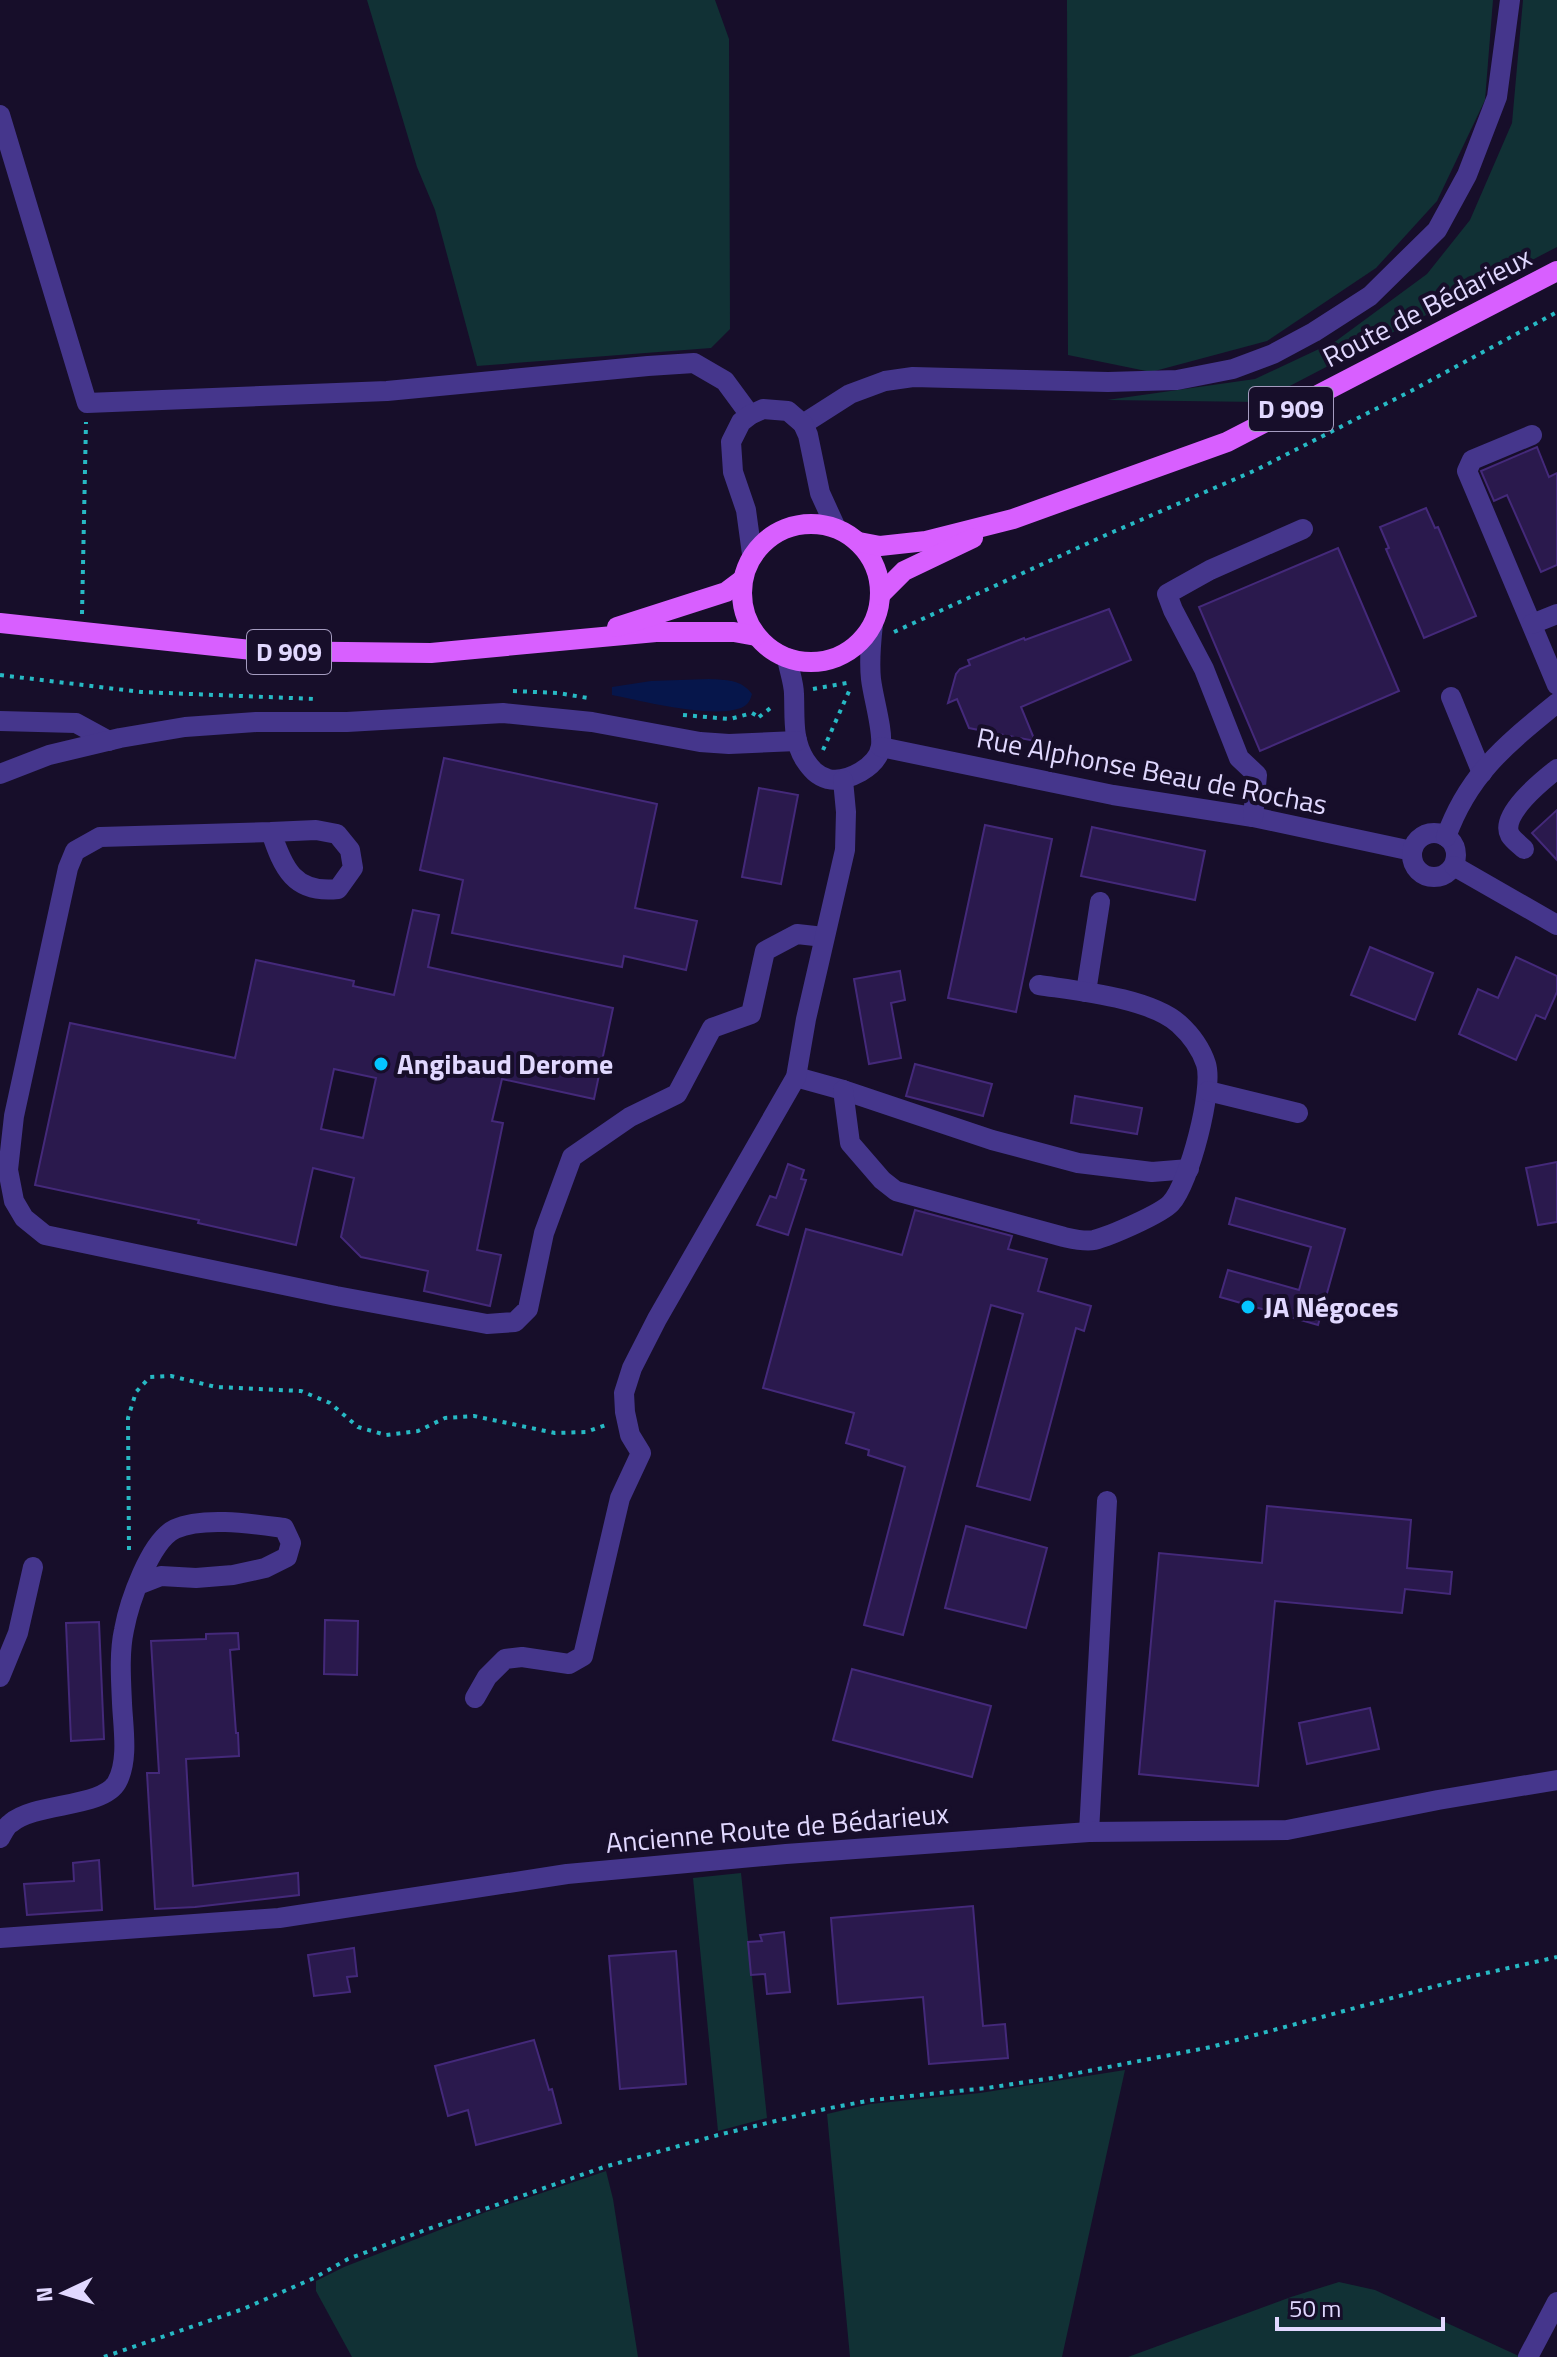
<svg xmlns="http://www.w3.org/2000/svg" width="1557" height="2357" font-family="'Titillium Web',sans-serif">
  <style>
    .green { fill: #113135 }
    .water { fill: #06164b }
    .building { fill: #2a194d; stroke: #44297a; stroke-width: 2; fill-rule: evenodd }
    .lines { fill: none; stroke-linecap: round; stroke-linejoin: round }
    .path { stroke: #27b9c4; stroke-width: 4; stroke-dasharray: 4 6; stroke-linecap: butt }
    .minor { stroke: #45368c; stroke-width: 20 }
    .major { stroke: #d85fff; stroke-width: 20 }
    .poi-dot { fill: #04c5ff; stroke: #170e2a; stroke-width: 3 }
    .labels { text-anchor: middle; stroke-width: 8; stroke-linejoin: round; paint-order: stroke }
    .shield { fill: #170e2a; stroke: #a49bbf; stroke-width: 2 }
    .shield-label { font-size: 26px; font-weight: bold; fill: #e1d8ff }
    .street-label { font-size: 28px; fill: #e1d8ff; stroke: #170e2a }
    .poi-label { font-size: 28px; font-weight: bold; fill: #e1d8ff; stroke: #170e2a; text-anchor: start }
  </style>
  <rect width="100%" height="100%" fill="#170e2a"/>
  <g class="green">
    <path d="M367,0H715L729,39L730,329L711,348L477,366L435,210L417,167Z"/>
    <path d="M1067,0H1493L1485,100L1437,201L1376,268L1267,341L1151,372L1068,355Z"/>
    <path d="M1523,0H1557V247L1259,402L1107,400L1255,379L1336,341L1427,274L1470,220L1512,123Z"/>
    <path d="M741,1873L767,2118L718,2131L693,1878Z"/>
    <path d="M1125,2070L1062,2357H850L827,2114L870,2104L980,2093Z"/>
    <path d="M606,2171L613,2199L638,2357H352L316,2291V2281L344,2267L486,2212Z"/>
    <path d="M1339,2282L1375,2290L1521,2357H1128L1291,2297Z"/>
  </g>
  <path class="water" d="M709,679C726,680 741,679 752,694C750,701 748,705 741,708C711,719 643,701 612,695V687L651,681Z"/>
  <g class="building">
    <path d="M1537,447L1549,477L1557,473V565L1541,572L1507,495L1494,501L1481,471Z"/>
    <path d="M1426,508L1435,528L1438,527L1476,616L1424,638L1386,549L1389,548L1380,527Z"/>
    <path d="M1338,548L1399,691L1260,751L1199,607Z"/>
    <path d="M1109,609L1131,660L1021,707L1035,741L969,728L957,699L948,703L956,674L960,669L970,665L968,660L1024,638L1025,640Z"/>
    <path d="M444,758L657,804L635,908L697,921L686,970L624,956L622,967L452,933L463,880L420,870Z"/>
    <path d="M759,788L798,795L781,884L742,877Z"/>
    <path d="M1557,810V860L1532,833Z"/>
    <path d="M985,825L1052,839L1016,1012L948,998Z"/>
    <path d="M1092,827L1205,851L1195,900L1081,876Z"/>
    <path d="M413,910L439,915L428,967L613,1008L594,1099L502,1079L492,1121L503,1123L477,1250L501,1255L490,1306L424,1291L428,1271L361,1257L341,1237L354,1178L313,1168L296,1245L198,1223L199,1220L35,1185L70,1023L235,1058L256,960L354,981L353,986L394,995ZM334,1069L376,1078L363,1138L321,1129Z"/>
    <path d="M1370,947L1433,973L1415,1020L1351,995Z"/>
    <path d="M1516,957L1557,976V992L1545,1019L1536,1015L1516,1060L1459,1034L1478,989L1498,998Z"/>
    <path d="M900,971L905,1000L891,1003L901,1058L869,1064L854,979Z"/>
    <path d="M915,1064L992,1084L983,1116L906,1096Z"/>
    <path d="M1075,1096L1142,1108L1137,1134L1071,1123Z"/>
    <path d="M1557,1162V1222L1538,1225L1526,1168Z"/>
    <path d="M788,1164L804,1170L801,1179L806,1180L788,1235L757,1225L770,1196L776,1198Z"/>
    <path d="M1236,1198L1345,1229L1318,1325L1220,1297L1228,1270L1299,1290L1311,1247L1229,1224Z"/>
    <path d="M915,1210L1012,1236L1008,1249L1047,1259L1038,1291L1091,1306L1084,1331L1076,1328L1030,1500L977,1486L1023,1314L991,1305L903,1635L864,1625L905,1467L868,1455L869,1450L846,1443L854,1413L763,1388L806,1229L902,1255Z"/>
    <path d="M1267,1506L1411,1520L1407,1568L1452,1572L1450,1594L1405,1589L1402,1613L1275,1601L1258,1786L1139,1774L1159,1553L1262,1563Z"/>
    <path d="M966,1526L1047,1548L1026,1628L945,1608Z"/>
    <path d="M325,1620L358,1621L357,1675L324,1674Z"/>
    <path d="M99,1622L104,1739L71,1741L66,1623Z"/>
    <path d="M238,1633L239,1649L230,1650L236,1733H238L239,1756L186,1759L193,1886L298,1873L299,1895L195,1907L155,1909L147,1773H159L151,1641L206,1639V1634Z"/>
    <path d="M852,1669L991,1706L972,1777L833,1740Z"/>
    <path d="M1370,1708L1379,1749L1307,1764L1299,1723Z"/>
    <path d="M99,1860L102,1910L27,1915L24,1884L74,1881L73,1863Z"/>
    <path d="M973,1906L983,2026L1005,2024L1008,2058L929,2064L923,1997L838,2004L831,1918Z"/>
    <path d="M784,1932L790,1992L767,1994L765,1974L751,1975L748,1942L762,1941L760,1935Z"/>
    <path d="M354,1948L357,1976L347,1977L350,1992L314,1996L308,1955Z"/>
    <path d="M676,1951L686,2084L620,2089L609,1956Z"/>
    <path d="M534,2040L549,2090L552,2089L561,2123L476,2145L468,2110L448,2116L435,2066Z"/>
  </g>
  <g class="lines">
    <g class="path">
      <path d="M82,614L86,422"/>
      <path d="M894,632L1106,535L1256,470L1411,391L1557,312"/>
      <path d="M0,675L141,692L316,699"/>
      <path d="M813,689L852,682"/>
      <path d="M513,691L558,693L588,698"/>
      <path d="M683,715L730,719L752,713L759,717"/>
      <path d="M759,717L773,706"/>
      <path d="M823,750L850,689"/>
      <path d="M129,1550L128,1418L136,1392L150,1377L171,1376L216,1387L301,1391L330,1403L358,1427L386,1435L418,1431L445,1418L474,1416L555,1433L586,1432L609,1424"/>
      <path d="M104,2357L243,2309L314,2278L348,2259L425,2230L604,2167L718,2135L825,2109L872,2100L987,2088L1052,2078L1211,2047L1473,1976L1557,1957"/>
    </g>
    <g class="minor">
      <path d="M0,115L87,403L387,391L648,366L694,363L725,381L750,415"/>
      <path d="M803,424L850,394L885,381L913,377L1108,382L1177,380L1233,369L1273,354L1314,332L1370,296L1437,230L1467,175L1497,97L1510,0"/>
      <path d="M1532,435L1472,460L1467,471L1557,685"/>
      <path d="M752,554L746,510L733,472L731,442L741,422L750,415L763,409L788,411L803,424L808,435L820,493L836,528"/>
      <path d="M1532,624L1557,614"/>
      <path d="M787,658C789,670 794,683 794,694C795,718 792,739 805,760C811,769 817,776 828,779C847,783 878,767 881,746C883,729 873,697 871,679C869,660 871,642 873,624"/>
      <path d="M1451,697L1482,773"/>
      <path d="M0,721L76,723L109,741"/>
      <path d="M881,747L1113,795L1253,817L1412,851"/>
      <path d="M0,774L49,755L120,738L185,727L256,722H347L503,713L592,722L700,742L729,744L797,741"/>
      <path d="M1253,817L1257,775L1239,758L1204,669L1173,610L1167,594L1210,570L1303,529"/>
      <path d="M271,832L316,830L337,834L350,850L353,868L338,889C294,894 283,868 271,832L100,837L75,851L68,868L14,1116L8,1170L14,1201L24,1218L45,1235L336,1296L487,1324L515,1322L528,1309L544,1233L572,1157L630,1117L677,1094L712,1028L751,1014L765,951L797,934L824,937"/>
      <circle cx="1434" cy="855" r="22"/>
      <path d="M1446,837C1469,773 1507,744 1557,703"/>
      <path d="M1524,849C1520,845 1513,840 1510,835C1499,815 1543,780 1557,769"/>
      <path d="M1454,866L1557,925"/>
      <path d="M1086,992L1100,902"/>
      <path d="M796,1077L843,1090L992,1140L1078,1163L1152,1172L1189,1169"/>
      <path d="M843,1090L850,1143L882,1180L896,1191L1064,1237C1073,1239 1085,1242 1094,1240C1110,1236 1161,1214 1171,1203C1189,1184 1214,1089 1206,1064C1201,1049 1190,1034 1179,1024C1150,998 1078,991 1039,985"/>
      <path d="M1208,1091L1298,1113"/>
      <path d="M0,1677L18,1633L33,1567"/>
      <path d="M475,1698L487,1677L505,1659L522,1657L569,1664L583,1656L620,1498L641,1453L630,1435L625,1412L624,1393L632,1368L657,1319L796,1077L806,1019L845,850L846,812L843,780"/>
      <path d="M1089,1832L1107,1501"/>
      <path d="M0,1838C3,1833 6,1826 11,1823C36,1802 103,1808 117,1782C129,1760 123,1727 122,1703C121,1680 119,1653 124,1630C129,1603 150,1541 175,1529C203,1516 254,1524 284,1528L291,1543L287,1557L265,1568L233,1575L196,1578L161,1576L138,1585"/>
      <path d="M0,1938L279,1918L567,1874L786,1854L1089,1832L1287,1830L1438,1800L1557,1780"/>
      <path d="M1528,2357L1557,2302"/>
    </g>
    <g class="major">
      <circle cx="811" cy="593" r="69"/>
      <path d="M859,542L880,546L926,541L1013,519L1227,442L1557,271"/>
      <path d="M880,595L904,571L973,538"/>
      <path d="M0,623L261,651L431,653L656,632H734L756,636"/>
      <path d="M617,627L726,592L742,580"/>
    </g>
  </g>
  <g class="poi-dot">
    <circle cx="381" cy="1064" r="8"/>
    <circle cx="1248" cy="1307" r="8"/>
  </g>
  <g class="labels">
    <g class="shield">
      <rect x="1249" y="387" width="84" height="44" rx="6"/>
      <rect x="247" y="630" width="84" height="44" rx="6"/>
    </g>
    <g class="shield-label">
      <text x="1291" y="418">D 909</text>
      <text x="289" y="661">D 909</text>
    </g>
    <g class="street-label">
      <text transform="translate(1427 307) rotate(-27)" y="10">Route de Bédarieux</text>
      <text transform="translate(1152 771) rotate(11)" y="10">Rue Alphonse Beau de Rochas</text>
      <text transform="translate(777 1828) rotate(-5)" y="10">Ancienne Route de Bédarieux</text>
    </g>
    <g class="poi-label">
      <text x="397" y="1074">Angibaud Derome</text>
      <text x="1264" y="1317">JA Négoces</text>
    </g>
  </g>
  <g transform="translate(64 2293) rotate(266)" stroke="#170e2a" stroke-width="6" paint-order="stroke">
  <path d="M0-6L14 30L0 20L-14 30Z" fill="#e1d8ff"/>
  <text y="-12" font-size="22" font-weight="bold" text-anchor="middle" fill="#e1d8ff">N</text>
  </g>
  <path d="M1277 2317v12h166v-12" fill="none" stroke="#e1d8ff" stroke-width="4"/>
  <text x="1289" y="2317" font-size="24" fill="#e1d8ff" stroke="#170e2a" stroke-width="6" paint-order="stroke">50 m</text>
</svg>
